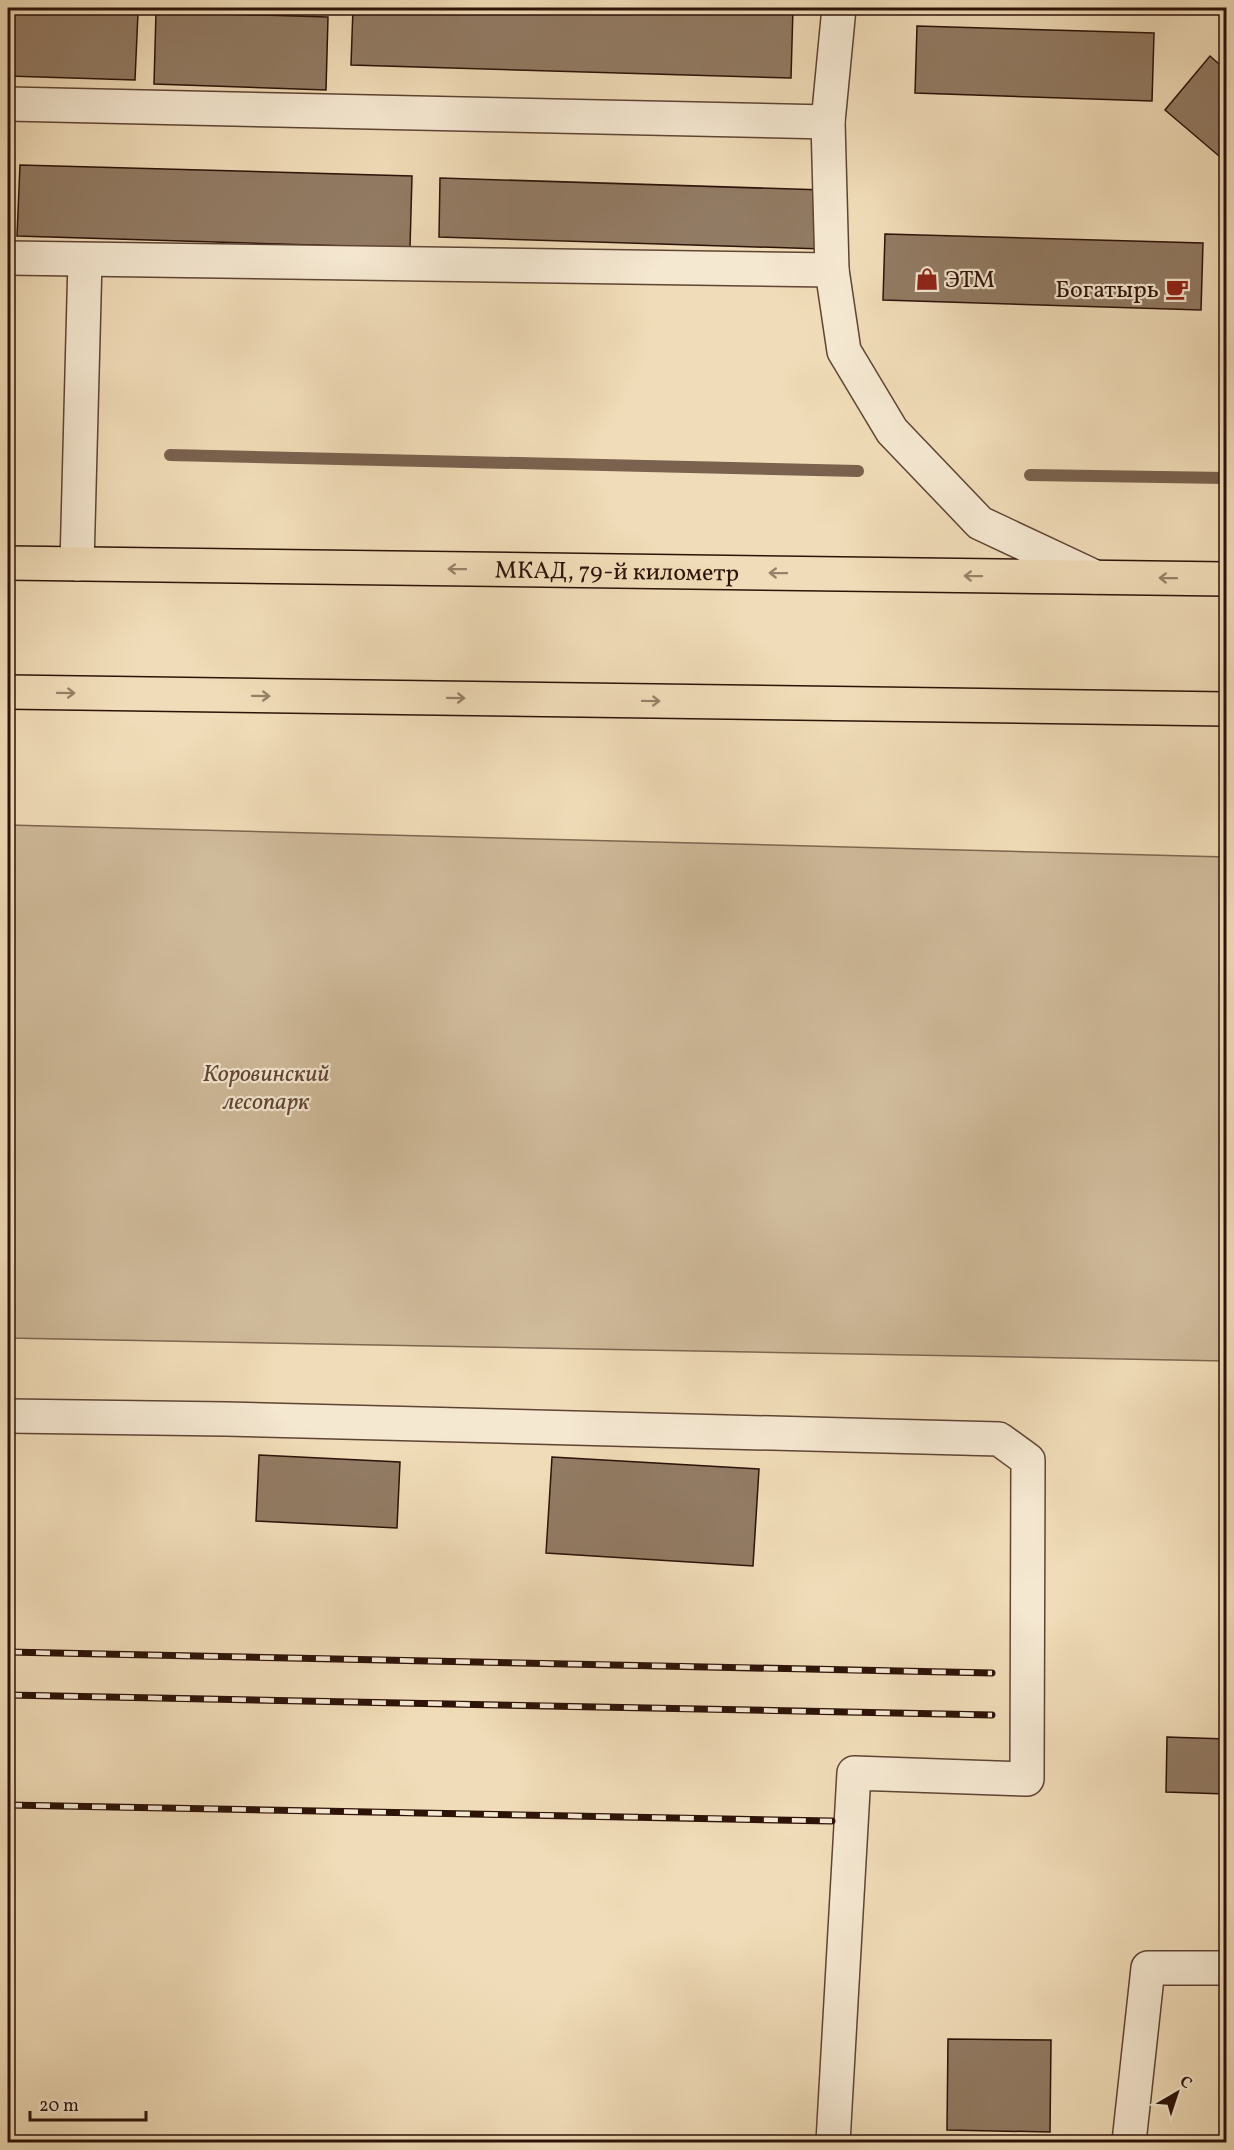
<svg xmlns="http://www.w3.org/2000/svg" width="1234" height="2150" font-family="Vollkorn,serif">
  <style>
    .green { fill: #cfba9a; stroke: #7e6651; stroke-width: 1.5 }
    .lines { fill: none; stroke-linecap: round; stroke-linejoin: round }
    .stream { stroke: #7a624e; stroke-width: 12 }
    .building { fill: #927b64; stroke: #2d1208; stroke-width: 1.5 }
    .minor-casing { stroke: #5e4434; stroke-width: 36 }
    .highway-casing { stroke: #2d1208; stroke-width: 36 }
    .minor { stroke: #f5e8d1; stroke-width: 33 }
    .highway { stroke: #f0dcb8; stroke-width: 33 }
    .rail-casing { stroke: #2d1208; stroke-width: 7 }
    .rail { stroke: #f5e8d1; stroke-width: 4.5; stroke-dasharray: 14; stroke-linecap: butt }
    .oneway { stroke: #988169 }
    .labels { text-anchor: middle; stroke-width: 4.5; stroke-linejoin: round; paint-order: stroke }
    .poi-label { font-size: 24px; fill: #2d1208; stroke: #f5e8d1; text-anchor: start }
    .street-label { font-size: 24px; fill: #2d1208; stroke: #f5e8d1 }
    .park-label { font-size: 24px; font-style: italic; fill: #5e4434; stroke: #f5e8d1 }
  </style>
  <rect width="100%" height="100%" fill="#f0dcb8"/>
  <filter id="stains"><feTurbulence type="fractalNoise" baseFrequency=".00333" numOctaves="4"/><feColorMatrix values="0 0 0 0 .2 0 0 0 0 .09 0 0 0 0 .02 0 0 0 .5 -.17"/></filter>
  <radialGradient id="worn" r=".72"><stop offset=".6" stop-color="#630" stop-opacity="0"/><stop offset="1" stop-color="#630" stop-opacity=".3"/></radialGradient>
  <path class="green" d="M8,825L1226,857V1361L8,1338Z"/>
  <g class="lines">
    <g class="stream">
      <path d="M170,455L858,471"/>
      <path d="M1030,475L1226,478"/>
    </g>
  </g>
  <g class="building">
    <path d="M353,8H793L791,78L351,65Z"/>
    <path d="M8,9L138,13L135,80L8,76Z"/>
    <path d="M156,12L328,17L326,90L154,84Z"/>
    <path d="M917,26L1154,33L1152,101L915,93Z"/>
    <path d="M1210,56L1226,70V162L1165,110Z"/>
    <path d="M20,165L412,176L410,248L17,236Z"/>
    <path d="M440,178L824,190L823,249L439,237Z"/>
    <path d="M885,234L1203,243L1201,310L883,300Z"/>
    <path d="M259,1455L400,1462L397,1528L256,1521Z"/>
    <path d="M552,1457L759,1469L753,1566L546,1553Z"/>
    <path d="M1222,1474H1226V1542H1221Z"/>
    <path d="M1167,1737L1226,1739V1794L1166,1792Z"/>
    <path d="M948,2039L1051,2040L1050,2132L947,2130Z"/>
  </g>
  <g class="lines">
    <g class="minor-casing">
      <g id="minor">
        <path d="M839,8L828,122L832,270L844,351L892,431L980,523L1095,577"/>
        <path d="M8,104L828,122"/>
        <path d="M8,258L832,270"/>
        <path d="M77,564L85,260"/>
        <path d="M8,1416L226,1419L999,1439L1028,1460L1027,1779L854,1773L833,2142"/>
        <path d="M1129,2142L1148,1968H1226"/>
      </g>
    </g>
    <g class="highway-casing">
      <g id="highway">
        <path id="s1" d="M8,563L1226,579"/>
        <path d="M8,692L1226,709"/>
      </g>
    </g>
    <use href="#minor" class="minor"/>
    <use href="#highway" class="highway"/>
    <g class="rail-casing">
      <g id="rail">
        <path d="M8,1652L992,1673"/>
        <path d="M8,1695L992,1715"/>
        <path d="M8,1805L832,1821"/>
      </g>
    </g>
    <use href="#rail" class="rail"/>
  </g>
  <defs><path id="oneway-shaft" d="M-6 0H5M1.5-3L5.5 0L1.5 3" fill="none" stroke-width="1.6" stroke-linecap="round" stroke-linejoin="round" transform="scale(1.5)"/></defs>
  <g class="oneway">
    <use href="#oneway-shaft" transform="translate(457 569) rotate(-179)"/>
    <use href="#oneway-shaft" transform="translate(778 573) rotate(-179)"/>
    <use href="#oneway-shaft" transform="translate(973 576) rotate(-179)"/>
    <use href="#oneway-shaft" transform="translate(1168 578) rotate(-179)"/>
    <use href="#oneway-shaft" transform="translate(66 693) rotate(1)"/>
    <use href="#oneway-shaft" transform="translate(261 696) rotate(1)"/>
    <use href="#oneway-shaft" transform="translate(456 698) rotate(1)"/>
    <use href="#oneway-shaft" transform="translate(651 701) rotate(1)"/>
  </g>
  <defs>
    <g id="shop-bare" transform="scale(1.8)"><path d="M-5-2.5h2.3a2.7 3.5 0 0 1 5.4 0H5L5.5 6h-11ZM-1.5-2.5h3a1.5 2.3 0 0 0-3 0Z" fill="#8f2418" stroke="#f5e8d1" stroke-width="2.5" paint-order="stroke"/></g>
    <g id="cafe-bare" transform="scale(1.8)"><path d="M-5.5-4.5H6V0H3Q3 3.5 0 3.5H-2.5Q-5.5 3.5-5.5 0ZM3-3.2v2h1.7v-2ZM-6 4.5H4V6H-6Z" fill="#8f2418" stroke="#f5e8d1" stroke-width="2.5" paint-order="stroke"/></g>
  </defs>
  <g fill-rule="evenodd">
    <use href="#shop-bare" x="927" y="279"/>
    <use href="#cafe-bare" x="1177" y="289"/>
  </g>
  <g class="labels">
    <g class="poi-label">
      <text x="945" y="287">ЭТМ</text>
      <text x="1159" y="297" text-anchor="end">Богатырь</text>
    </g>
    <g class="street-label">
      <text dy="8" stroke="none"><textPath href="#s1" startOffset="609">МКАД, 79-й километр</textPath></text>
    </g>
    <g class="park-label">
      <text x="266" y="1081">Коровинский<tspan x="266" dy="28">лесопарк</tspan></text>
    </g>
  </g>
  <rect width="1234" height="2150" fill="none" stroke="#f0dcb8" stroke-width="30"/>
  <rect x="9" y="9" width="1216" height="2132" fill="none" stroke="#2d1208" stroke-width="3"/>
  <rect x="15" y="15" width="1204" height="2120" fill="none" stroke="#2d1208" stroke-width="1.5"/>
  <g transform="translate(1177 2093) rotate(39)" stroke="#f5e8d1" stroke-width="4.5" paint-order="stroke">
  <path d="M0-4.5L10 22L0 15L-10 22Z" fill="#2d1208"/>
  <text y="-9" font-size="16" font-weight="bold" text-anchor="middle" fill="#2d1208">С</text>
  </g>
  <path d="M30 2111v9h116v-9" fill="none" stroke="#2d1208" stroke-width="3"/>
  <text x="39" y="2111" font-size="18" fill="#2d1208" stroke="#f5e8d1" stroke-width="4.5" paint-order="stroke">20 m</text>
  <rect width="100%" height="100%" filter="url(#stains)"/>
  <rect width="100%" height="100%" fill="url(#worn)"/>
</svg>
